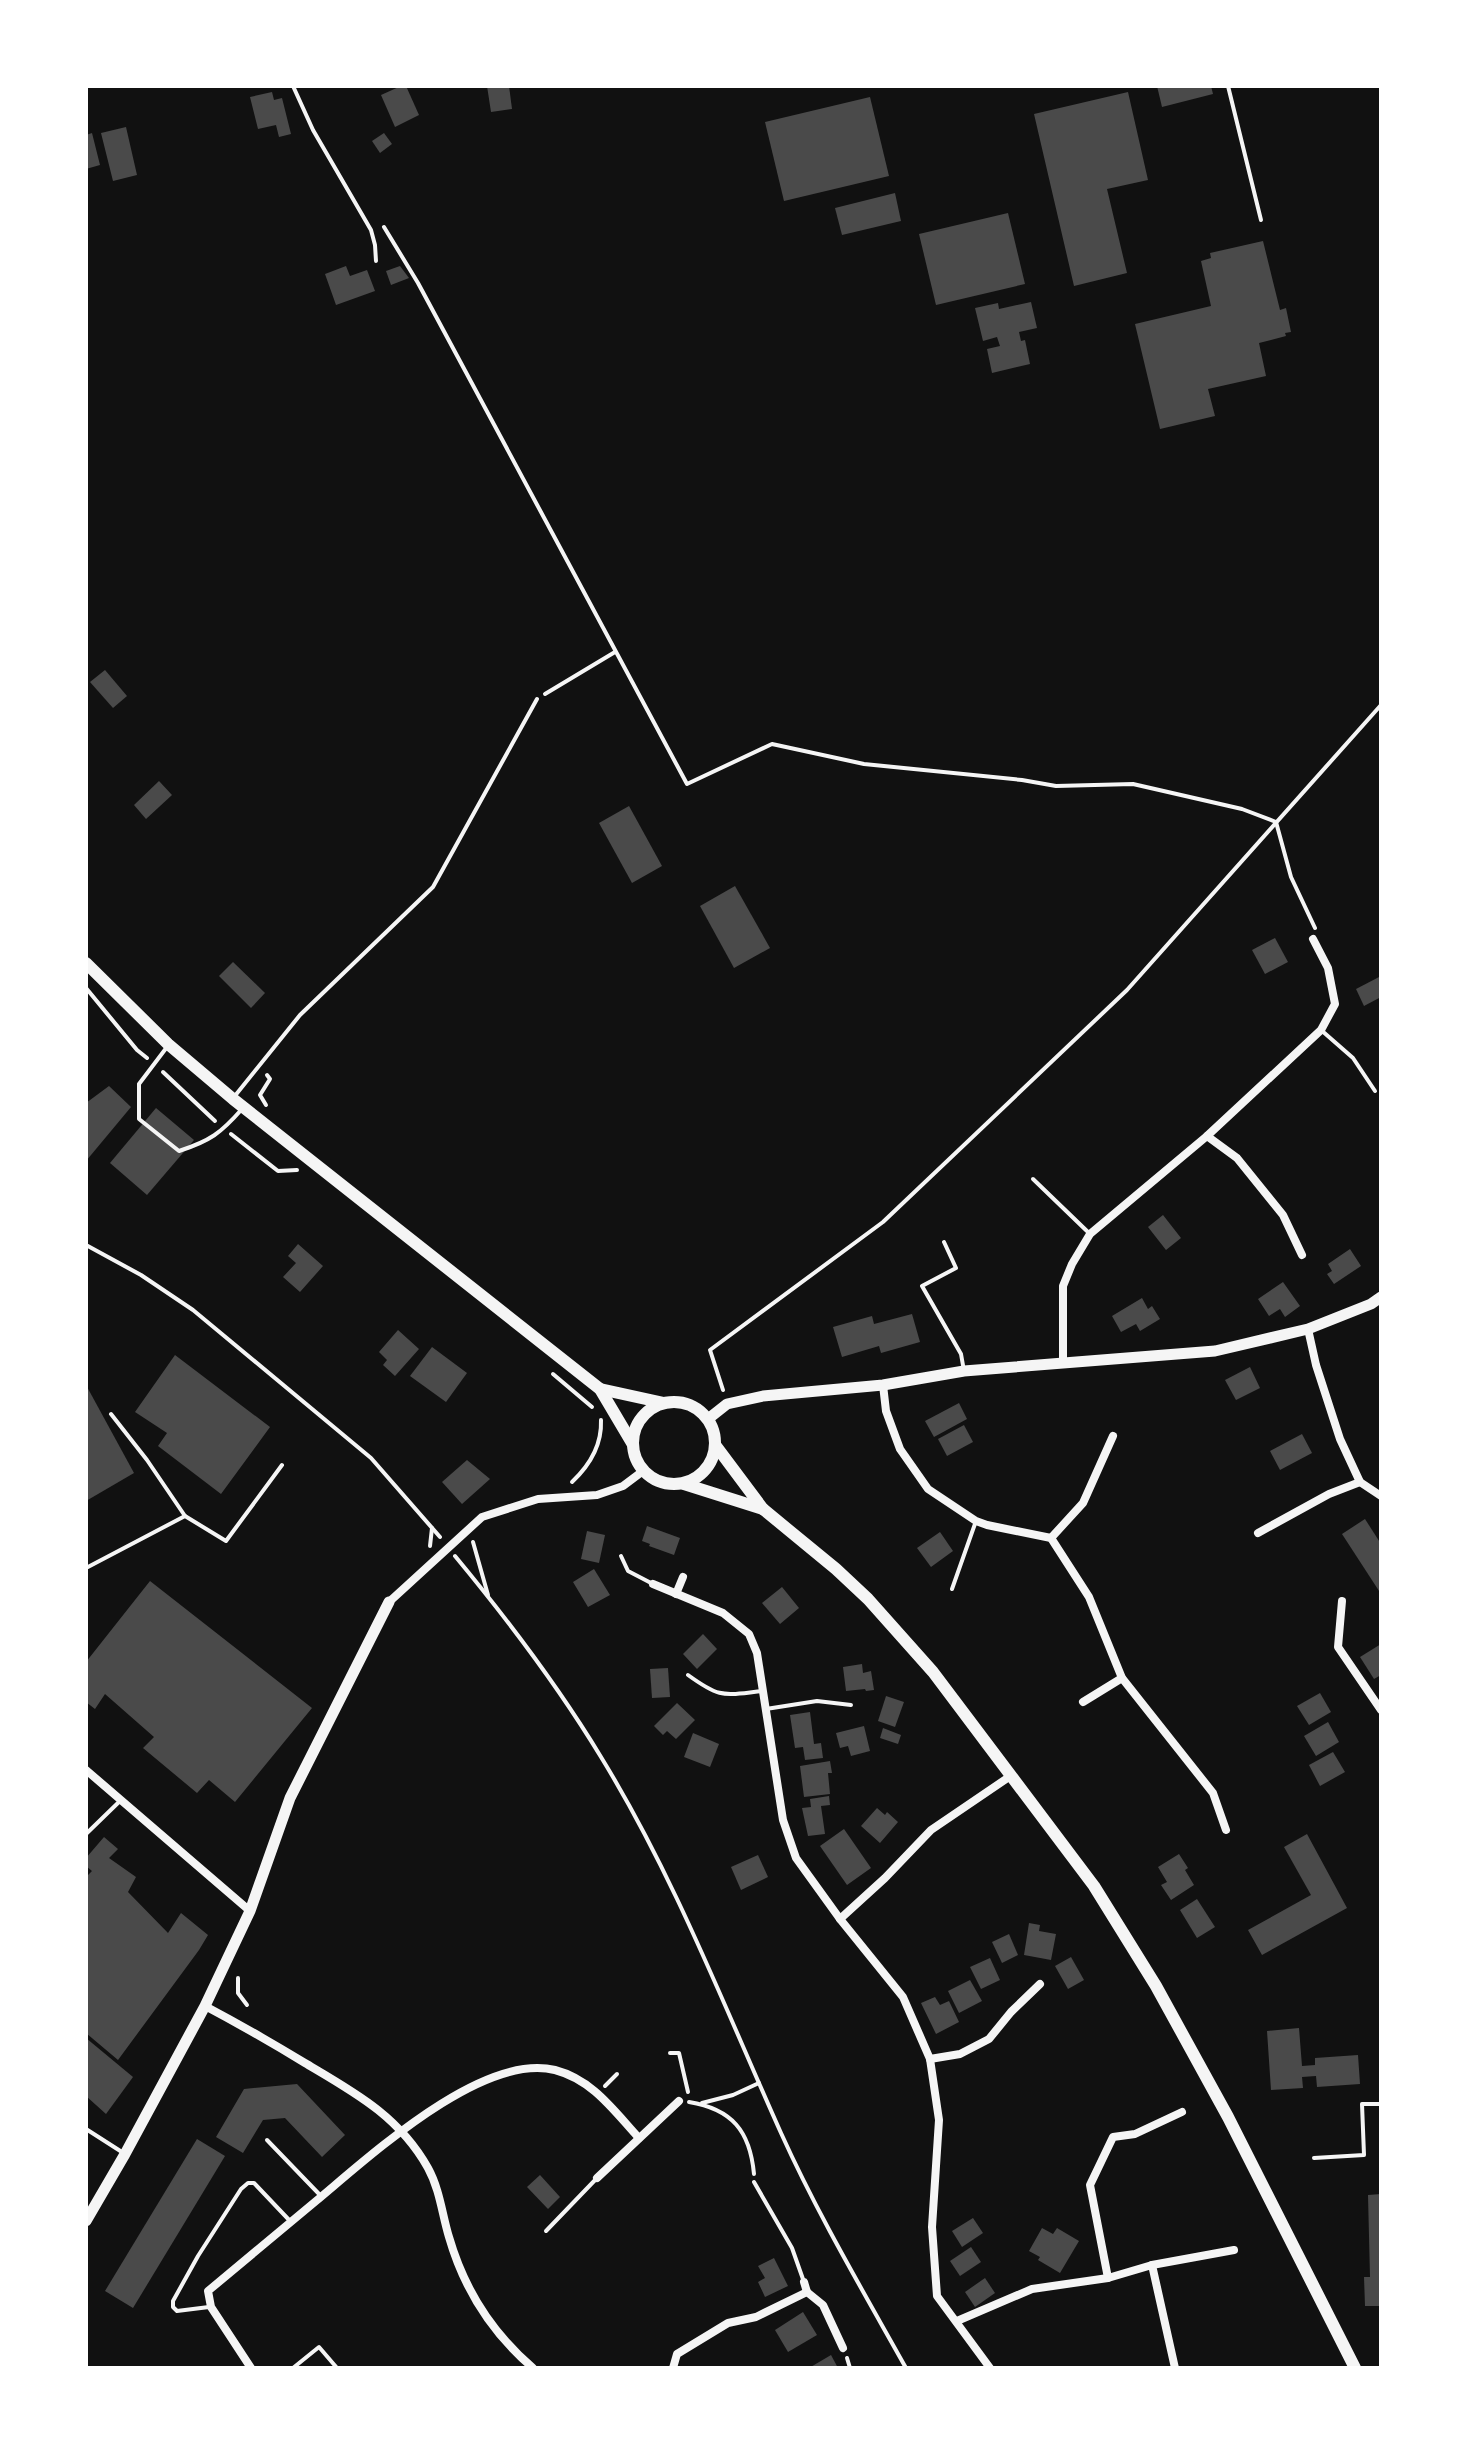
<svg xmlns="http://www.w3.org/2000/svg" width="1467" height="2454" font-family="'Titillium Web',sans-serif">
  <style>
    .building { fill: #4a4a4a }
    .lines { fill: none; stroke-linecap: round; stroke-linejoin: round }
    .path { stroke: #f5f5f5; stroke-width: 4 }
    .service { stroke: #f5f5f5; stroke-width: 4 }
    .minor { stroke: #f5f5f5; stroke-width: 8 }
    .tertiary { stroke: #f5f5f5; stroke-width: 11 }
    .secondary { stroke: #f5f5f5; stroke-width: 12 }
  </style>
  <rect width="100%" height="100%" fill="#111"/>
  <g class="building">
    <path d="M401,86H406L419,115L395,127L381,95Z"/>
    <path d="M487,86H509L512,109L491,112Z"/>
    <path d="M1157,86H1211L1213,94L1162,107Z"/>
    <path d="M272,92L274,100L282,98L291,134L279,137L276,125L258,129L250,97Z"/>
    <path d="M1128,92L1148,180L1107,189L1127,273L1074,286L1034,114Z"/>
    <path d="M870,97L889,176L784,201L765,122Z"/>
    <path d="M126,127L137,175L113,181L101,133Z"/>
    <path d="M92,133L100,165L86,169V135Z"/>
    <path d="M384,133L392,144L380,153L372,141Z"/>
    <path d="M895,193L901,221L842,235L835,208Z"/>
    <path d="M1008,213L1025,284L936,305L919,234Z"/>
    <path d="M1263,241L1280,310L1286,308L1291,332L1285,333L1286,336L1259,343L1266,376L1208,389L1215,416L1160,429L1135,324L1211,306L1201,261L1211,258L1210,253Z"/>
    <path d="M346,266L350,276L367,270L375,291L336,305L325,274Z"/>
    <path d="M400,266L409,278L391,285L386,271Z"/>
    <path d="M1031,302L1037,328L1019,332L1021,341L1025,340L1030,364L992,373L987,349L1000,346L997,337L983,341L975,308L998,303L999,309Z"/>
    <path d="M105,670L127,696L113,708L90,682Z"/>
    <path d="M159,781L172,795L146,819L134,805Z"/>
    <path d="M629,806L662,866L632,883L599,823Z"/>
    <path d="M735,886L770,948L734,968L700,906Z"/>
    <path d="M1275,938L1288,962L1265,974L1252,950Z"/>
    <path d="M233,962L265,993L251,1008L219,976Z"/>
    <path d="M1381,976V997L1364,1006L1356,989Z"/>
    <path d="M109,1086L131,1107L86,1161V1103Z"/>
    <path d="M156,1108L194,1140L147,1195L110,1163Z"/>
    <path d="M1163,1215L1181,1238L1166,1250L1148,1227Z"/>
    <path d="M298,1244L323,1266L300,1292L283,1277L296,1263L288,1256Z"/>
    <path d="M1350,1249L1361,1266L1334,1284L1327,1274L1332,1271L1328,1264Z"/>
    <path d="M1283,1282L1300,1306L1285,1317L1280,1309L1269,1316L1258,1299Z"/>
    <path d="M1142,1298L1148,1309L1152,1306L1160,1319L1140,1331L1136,1324L1121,1332L1112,1316Z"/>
    <path d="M912,1314L920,1342L881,1353L879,1346L842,1357L833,1327L872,1316L874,1324Z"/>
    <path d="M398,1330L419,1349L395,1376L383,1365L387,1360L379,1352Z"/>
    <path d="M432,1347L467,1373L446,1402L410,1376Z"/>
    <path d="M175,1355L270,1427L221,1494L158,1446L167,1433L135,1412Z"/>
    <path d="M1250,1367L1260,1388L1236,1400L1225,1380Z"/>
    <path d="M86,1385L134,1473L86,1501Z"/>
    <path d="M959,1403L967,1419L934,1437L925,1421Z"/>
    <path d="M964,1425L973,1442L947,1456L938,1439Z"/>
    <path d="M1302,1434L1312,1453L1280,1470L1270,1451Z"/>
    <path d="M467,1460L490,1479L462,1504L442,1482Z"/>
    <path d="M1365,1519L1381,1544V1594L1342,1534Z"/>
    <path d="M647,1526L680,1538L674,1555L649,1546L650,1544L642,1541Z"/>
    <path d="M587,1531L605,1535L599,1563L581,1559Z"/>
    <path d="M940,1532L953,1551L931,1567L917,1548Z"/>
    <path d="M594,1569L610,1595L588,1607L573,1582Z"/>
    <path d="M150,1581L312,1708L235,1802L209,1780L197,1793L143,1748L154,1737L105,1694L95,1709L86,1702V1662Z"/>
    <path d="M782,1587L799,1608L780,1624L762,1603Z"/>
    <path d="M703,1634L717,1649L697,1669L683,1654Z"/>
    <path d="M1381,1644V1675L1374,1679L1360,1657Z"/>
    <path d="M862,1664L863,1673L871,1671L874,1690L866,1691L865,1689L846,1691L843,1667Z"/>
    <path d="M668,1668L670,1697L652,1698L650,1669Z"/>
    <path d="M1320,1693L1331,1712L1309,1725L1297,1706Z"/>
    <path d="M886,1696L904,1702L895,1727L878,1721Z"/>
    <path d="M677,1703L695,1720L676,1739L667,1731L663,1735L654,1726Z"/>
    <path d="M810,1712L814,1744L821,1743L823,1758L805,1760L803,1747L795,1748L790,1715Z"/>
    <path d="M1328,1722L1339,1742L1316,1756L1304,1736Z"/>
    <path d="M864,1726L870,1751L851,1756L848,1746L840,1748L836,1733Z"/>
    <path d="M883,1728L901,1735L898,1744L880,1738Z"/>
    <path d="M693,1733L719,1744L710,1767L684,1757Z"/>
    <path d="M1333,1752L1345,1772L1320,1786L1309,1765Z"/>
    <path d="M830,1761L832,1773H828L830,1794L804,1797L800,1766Z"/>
    <path d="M829,1796L830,1805L821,1806L825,1834L808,1836L802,1808L811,1807L810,1799Z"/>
    <path d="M877,1808L885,1815L887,1812L898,1822L880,1843L861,1826Z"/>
    <path d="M844,1829L871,1868L847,1885L820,1846Z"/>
    <path d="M1307,1834L1347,1908L1262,1955L1248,1930L1311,1895L1284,1847Z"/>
    <path d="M104,1837L118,1849L109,1858L136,1877L128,1892L168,1933L181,1913L208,1935L199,1950L118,2060L86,2033V1877L92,1871L86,1866V1858Z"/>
    <path d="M1179,1854L1188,1868L1185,1870L1194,1885L1171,1900L1161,1885L1167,1882L1158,1867Z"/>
    <path d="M758,1855L768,1877L741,1890L731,1867Z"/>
    <path d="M1197,1899L1215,1927L1197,1938L1180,1910Z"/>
    <path d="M1029,1923L1040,1925L1039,1931L1056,1934L1051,1960L1024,1955Z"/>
    <path d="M1009,1934L1018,1955L1002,1963L992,1942Z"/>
    <path d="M1071,1957L1084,1980L1068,1989L1055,1966Z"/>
    <path d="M990,1958L1000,1980L981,1989L970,1967Z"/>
    <path d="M970,1980L982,2001L959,2013L948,1991Z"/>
    <path d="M935,1997L940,2005L949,2001L959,2022L936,2034L921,2003Z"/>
    <path d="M1299,2028L1302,2066L1315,2065V2058L1358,2055L1360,2084L1317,2087L1316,2076L1302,2077L1303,2088L1271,2090L1267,2031Z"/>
    <path d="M86,2038L133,2077L106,2114L86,2096Z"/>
    <path d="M297,2084L345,2135L322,2157L285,2118L263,2120L243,2153L216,2137L244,2089Z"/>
    <path d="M197,2139L225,2156L133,2308L105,2291Z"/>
    <path d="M540,2175L560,2197L548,2209L527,2187Z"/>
    <path d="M1381,2194V2306H1365L1364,2277H1370L1368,2195Z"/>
    <path d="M973,2218L983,2233L962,2247L952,2231Z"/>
    <path d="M1042,2228L1053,2234L1057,2228L1079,2241L1060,2273L1038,2260L1040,2257L1029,2251Z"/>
    <path d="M971,2247L981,2262L960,2276L950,2261Z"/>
    <path d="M774,2258L788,2286L765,2297L758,2282L765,2278L758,2266Z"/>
    <path d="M985,2278L995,2293L975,2307L965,2292Z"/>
    <path d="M803,2312L817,2335L788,2352L775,2330Z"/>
    <path d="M831,2355L838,2368H809Z"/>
  </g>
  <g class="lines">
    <g class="path">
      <path d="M384,227L418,283L687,784L772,744L864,764L1022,780L1056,786L1133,784L1242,809L1276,822L1291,877L1315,928"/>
      <path d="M545,694L615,652"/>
      <path d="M86,988L137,1050L147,1058"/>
      <path d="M163,1072L215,1121"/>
      <path d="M266,1105L260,1095L270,1079L267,1075"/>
      <path d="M231,1134L278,1171L297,1170"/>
      <path d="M86,1245L141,1275L193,1310L371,1458L440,1537"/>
      <path d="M553,1374L592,1407"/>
      <path d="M723,1390L710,1350L883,1222L1127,990L1381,705"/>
      <path d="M572,1482C589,1466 602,1445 601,1420"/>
      <path d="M473,1542L488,1595"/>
      <path d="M430,1546L432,1528"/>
      <path d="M455,1556C508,1620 558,1686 601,1757C674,1876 724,2006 781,2133C817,2213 863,2291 906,2368"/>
      <path d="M238,1978V1993L247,2005"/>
      <path d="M670,2053H679L688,2092"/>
      <path d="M605,2086L617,2074"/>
      <path d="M689,2102C732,2109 750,2131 754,2174"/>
      <path d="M702,2103L733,2095L759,2083"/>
      <path d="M847,2358L850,2368"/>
    </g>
    <g class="service">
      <path d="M293,86L313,130L371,230L375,245L376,261"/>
      <path d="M1228,86L1261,220"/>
      <path d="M1321,1030L1353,1058L1375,1091"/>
      <path d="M167,1047L139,1084V1119L179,1151C210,1141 221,1133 242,1109"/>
      <path d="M234,1097L300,1015L433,887L537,699"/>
      <path d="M1033,1179L1089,1233"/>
      <path d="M944,1242L956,1268L922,1286L961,1354L964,1371"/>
      <path d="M111,1414L147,1460L185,1516L226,1541L282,1465"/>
      <path d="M621,1556L628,1571L653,1584"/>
      <path d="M86,1568L185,1516"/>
      <path d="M952,1589L976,1521"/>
      <path d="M688,1675C721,1699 723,1695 763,1691"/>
      <path d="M766,1709L817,1701L851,1705"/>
      <path d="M86,1834L121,1800"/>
      <path d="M86,2129L125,2154"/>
      <path d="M267,2140L320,2195"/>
      <path d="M1314,2158L1364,2155L1362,2104H1381"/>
      <path d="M754,2182L792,2248L804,2282"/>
      <path d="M546,2231L597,2178"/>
      <path d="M209,2307L177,2311L173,2307V2301L198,2256L241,2189L248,2183H254L291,2222"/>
      <path d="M293,2368L319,2347L337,2368"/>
    </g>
    <g class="minor">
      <path d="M1207,1136L1237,1158L1283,1215L1302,1255"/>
      <path d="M1308,1329L1316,1365L1340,1439L1360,1482L1381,1496"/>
      <path d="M1063,1364V1286L1072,1264L1090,1234L1207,1136L1321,1030L1335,1004L1328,968L1313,939"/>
      <path d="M883,1385L886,1411L900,1449L928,1489L976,1521L987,1525L1051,1538L1089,1597L1122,1678L1213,1793L1226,1830"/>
      <path d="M1258,1533L1329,1494L1360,1482"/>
      <path d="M1051,1538L1083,1503L1113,1436"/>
      <path d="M653,1584L723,1613L749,1634L757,1653L783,1820L796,1858L840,1919L903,1997L930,2059L939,2120L932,2227L937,2296L990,2368"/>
      <path d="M676,1594L683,1577"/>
      <path d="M1342,1601L1338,1647L1381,1710"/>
      <path d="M389,1602L482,1517L538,1499L597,1495L623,1486L643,1471"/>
      <path d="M1083,1702L1122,1678"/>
      <path d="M86,1770L250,1911"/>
      <path d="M840,1919L885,1878L931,1830L1012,1775"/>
      <path d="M205,2006C239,2024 272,2043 305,2063C354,2092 399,2116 428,2168C440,2190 442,2214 449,2237C464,2289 492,2333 533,2368"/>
      <path d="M930,2059L960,2054L989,2039L1011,2012L1040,1984"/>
      <path d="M597,2178L679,2101"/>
      <path d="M1152,2265L1175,2368"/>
      <path d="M1108,2278L1090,2185L1113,2137L1135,2134L1182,2112"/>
      <path d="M807,2292L823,2305L843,2348"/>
      <path d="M957,2321L1032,2289L1108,2278L1152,2265L1234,2250"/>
      <path d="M251,2368L211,2307L208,2291C244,2261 280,2231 316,2201C369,2157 482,2052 555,2070C593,2080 614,2111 639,2138"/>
      <path d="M673,2368L677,2354L728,2323L756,2317L807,2292L804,2282"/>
    </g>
    <g class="tertiary">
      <path d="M708,1419L727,1404L763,1396L883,1385L964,1371L1215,1351L1308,1329L1371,1304L1381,1297"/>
      <path d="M86,2221L125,2154L205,2006L250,1911L290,1798L389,1602"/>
    </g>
    <g class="secondary">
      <path d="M86,963L168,1044L233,1099L600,1389L632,1443"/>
      <path d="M600,1389L664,1403"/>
      <circle cx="674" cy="1443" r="41"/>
      <path d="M716,1446L763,1509L836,1569L868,1599L933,1672L1094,1886L1156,1986L1228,2117L1355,2368"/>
      <path d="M684,1484L763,1509"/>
    </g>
  </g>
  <rect width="1467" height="2454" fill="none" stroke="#ffffff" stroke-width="176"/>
</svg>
